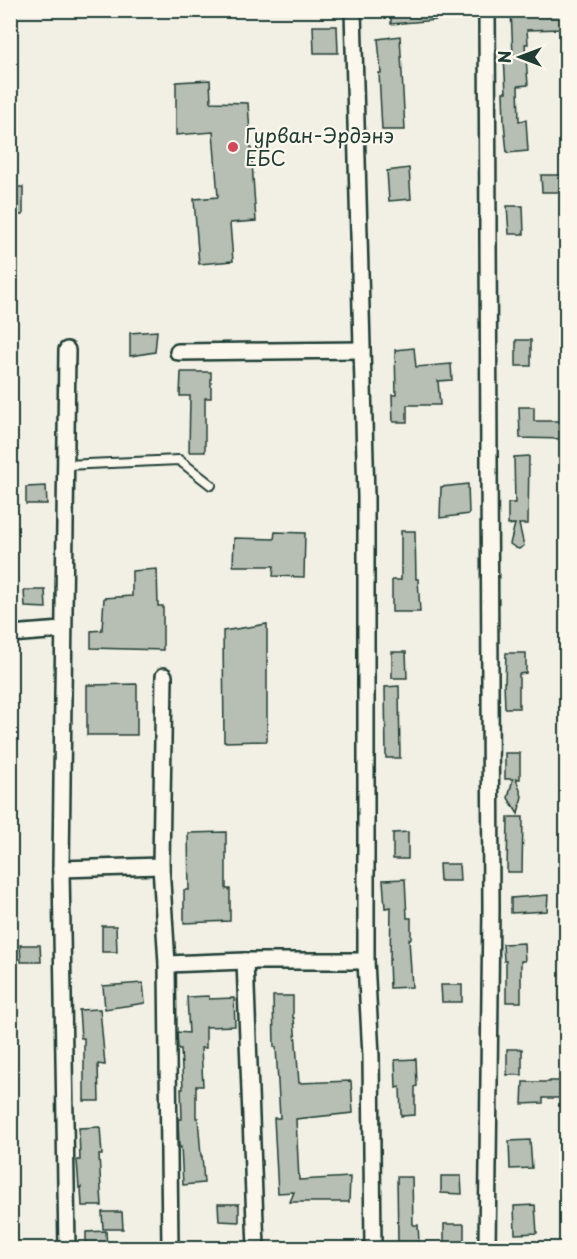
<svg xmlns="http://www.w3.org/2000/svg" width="577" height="1259" font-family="'Playpen Sans',sans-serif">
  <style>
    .building { fill: #b7beb3; stroke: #1f3d34; stroke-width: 1.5 }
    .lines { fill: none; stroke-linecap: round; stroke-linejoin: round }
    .lane-casing { stroke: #1f3d34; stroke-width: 12 }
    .street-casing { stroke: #1f3d34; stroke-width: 20 }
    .lane { stroke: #fbf7ec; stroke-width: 8 }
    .street { stroke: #fbf7ec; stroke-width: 15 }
    .poi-dot { fill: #d1495b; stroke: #fbf7ec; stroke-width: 2 }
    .labels { text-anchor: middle; stroke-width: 4.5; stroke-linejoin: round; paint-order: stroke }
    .poi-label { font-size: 20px; fill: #1f3d34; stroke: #fbf7ec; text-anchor: start }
  </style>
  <rect width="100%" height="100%" fill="#f2f0e5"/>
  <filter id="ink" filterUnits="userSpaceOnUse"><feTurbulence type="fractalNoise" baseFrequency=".0167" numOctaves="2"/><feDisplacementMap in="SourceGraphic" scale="12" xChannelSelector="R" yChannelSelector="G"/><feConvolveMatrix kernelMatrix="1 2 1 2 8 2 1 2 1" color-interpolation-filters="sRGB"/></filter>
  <g filter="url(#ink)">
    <g class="building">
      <path d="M391,10H436L437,20L391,24Z"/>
      <path d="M511,10H563V29L527,30L528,44H525L528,85L518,86L519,121L526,120L528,151L507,153L504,122L503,92H506L504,57L513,56Z"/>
      <path d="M313,26H337L338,53H314Z"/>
      <path d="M400,36L405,130H382L379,73H381L378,39Z"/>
      <path d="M210,80L211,102L248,103L256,221L230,223L233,261L199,264L194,199L218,197L213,132L176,135V82Z"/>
      <path d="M409,168L411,199L389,201L387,171Z"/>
      <path d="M541,175H561L562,192H542Z"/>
      <rect x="10" y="187" width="13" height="28"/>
      <path d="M507,206H523L524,234H509Z"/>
      <path d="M157,331L155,352L130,356V333Z"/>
      <rect x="516" y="340" width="15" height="26"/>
      <path d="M414,348L416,367L451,364L452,380L438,381L440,405H407V422H393L392,395H396L395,350Z"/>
      <path d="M181,372H211V398H205V452H189L190,396H180Z"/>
      <path d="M519,407H534V421H563L564,439L520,438Z"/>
      <path d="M529,456L528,524H519L524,546L519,549L516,548L510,544L515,524L508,525V503H515L514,457Z"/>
      <path d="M468,484L469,514L440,518L441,487Z"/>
      <path d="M46,486L47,504H26V487Z"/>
      <path d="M401,531H415L416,579H418L420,612H392V580H401Z"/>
      <path d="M275,532L305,533L304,577L273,576L274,566H233L234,538L274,539Z"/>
      <path d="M157,569L158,606H163V650L91,648V631L102,630L104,598L132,596V571Z"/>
      <path d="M24,590H45L46,608L25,607Z"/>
      <path d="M267,624V741L224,742L223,631Z"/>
      <path d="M392,652H406L407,678H392Z"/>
      <path d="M506,653H526V673L519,674V708H505L504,682H505Z"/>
      <path d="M137,684V735H87V685Z"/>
      <path d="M399,686L400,758H386L385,687Z"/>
      <path d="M505,753H520V779H516L522,796L518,814L508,798L513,779H505Z"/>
      <path d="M508,817H523L522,872H507Z"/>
      <path d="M226,832V889H230V921L184,923V890H189L188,833Z"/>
      <path d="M408,832V859H393V833Z"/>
      <path d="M439,864H459L460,881H440Z"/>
      <path d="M405,879L407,918H411V939H409L412,987L390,988L389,960H390L391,907L385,908L383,880Z"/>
      <path d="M548,895L547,911L511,913V898Z"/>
      <path d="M102,926H116L117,952H102Z"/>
      <path d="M524,943L525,961H521V1002H506V961H504L503,944Z"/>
      <path d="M20,945H40L41,962H21Z"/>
      <path d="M143,983L145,1003L105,1009L103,986Z"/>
      <path d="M441,985H462V1002H442Z"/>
      <path d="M209,996V999L234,998L235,1026L206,1027V1048H201L203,1086H196V1118H198L201,1156H202L204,1183L183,1185L181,1147H179L178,1119H182L181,1089H183L181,1049H178L177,1032L189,1033L187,997Z"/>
      <path d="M273,996H293V1018H294L299,1083L351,1081L353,1113L296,1119L299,1180L350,1177L349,1202H290L294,1192L278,1193L274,1118H280L276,1047H274Z"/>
      <path d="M100,1009L105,1065L98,1064L99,1101H84V1038H81L79,1010Z"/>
      <rect x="507" y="1049" width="15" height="26"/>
      <path d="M416,1059L417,1086L415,1087V1115L401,1116L400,1087L396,1088L395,1060Z"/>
      <path d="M550,1081H567V1098H543V1103L522,1104L523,1082H550Z"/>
      <path d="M100,1127L102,1155H99L102,1206H82L81,1187L79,1188L77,1160H80L79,1128Z"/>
      <path d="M530,1140L532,1168L510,1169L509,1141Z"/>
      <path d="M441,1176H461L462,1194L441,1193Z"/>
      <path d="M397,1177H412L413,1225H418L419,1242H398Z"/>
      <path d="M218,1204H239V1222L219,1221Z"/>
      <path d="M535,1205L537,1233L515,1234L514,1206Z"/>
      <path d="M102,1212H122L123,1229H103Z"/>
      <path d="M444,1224H464V1244L444,1245Z"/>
      <path d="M106,1231L107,1248H86V1232Z"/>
    </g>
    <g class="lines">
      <g class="lane-casing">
        <path id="lane" d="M65,465L179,460L211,485"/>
      </g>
      <g class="street-casing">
        <g id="street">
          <path d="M353,10L366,497V961L371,1056L373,1248"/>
          <path d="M487,10L491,909L487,1248"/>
          <path d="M178,352L362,350"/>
          <path d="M10,634L62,630"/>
          <path d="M164,676L161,866L167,964L170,1248"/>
          <path d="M61,869L161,866"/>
          <path d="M245,961L256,1248"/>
          <path d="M167,964L245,961H366"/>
          <path d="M67,1248L61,869L67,350"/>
        </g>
      </g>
      <use href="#lane" class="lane"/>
      <use href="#street" class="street"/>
    </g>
  </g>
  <circle class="poi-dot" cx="233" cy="147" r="6"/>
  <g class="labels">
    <g class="poi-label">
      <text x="245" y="143">Гурван-Эрдэнэ<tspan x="245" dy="23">ЕБС</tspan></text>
    </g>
  </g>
  <rect width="577" height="1259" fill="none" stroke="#fbf7ec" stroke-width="36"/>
  <rect x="18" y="18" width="541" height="1223" fill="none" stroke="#1f3d34" stroke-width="2" filter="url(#ink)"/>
  <g transform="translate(520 57) rotate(270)" stroke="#fbf7ec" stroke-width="4.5" paint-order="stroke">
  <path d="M0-4.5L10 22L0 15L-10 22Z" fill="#1f3d34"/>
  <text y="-9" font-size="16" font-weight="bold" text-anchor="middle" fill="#1f3d34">N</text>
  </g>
</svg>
